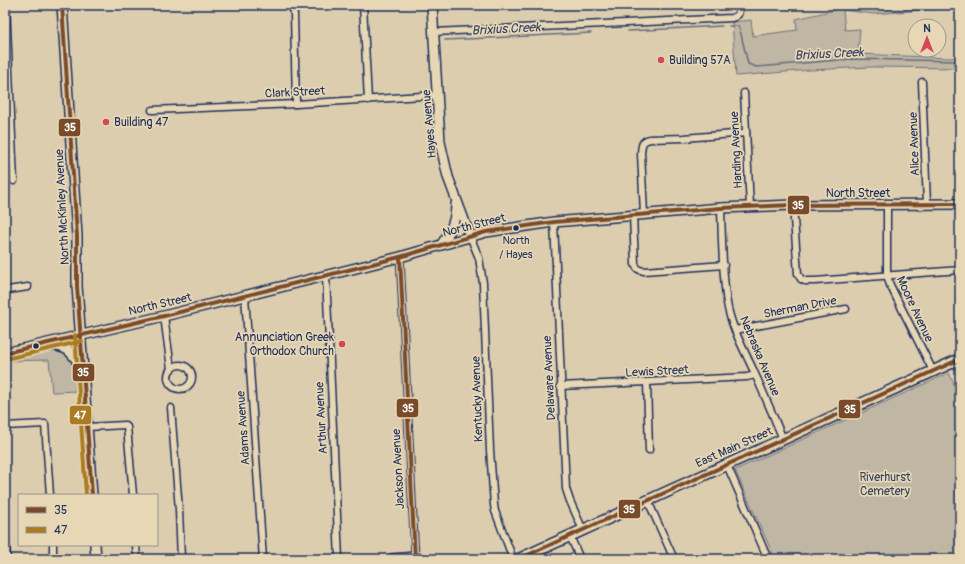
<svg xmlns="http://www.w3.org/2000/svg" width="965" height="564" font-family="Pangolin,sans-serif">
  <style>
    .green { fill: #bfb6a3; stroke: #6d7280 }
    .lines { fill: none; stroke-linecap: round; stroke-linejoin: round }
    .stream { stroke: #656c7d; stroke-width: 1.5 }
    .street-casing { stroke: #1b2f5e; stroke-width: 9 }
    .secondary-casing { stroke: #1b2f5e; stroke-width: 12 }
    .primary-casing { stroke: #1b2f5e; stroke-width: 13 }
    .street { stroke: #e8d7b4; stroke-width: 6 }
    .secondary { stroke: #e8d7b4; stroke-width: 9 }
    .primary { stroke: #e8d7b4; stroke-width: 10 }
    .bus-1-casing { stroke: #e8d7b4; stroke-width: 7 }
    .bus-2-casing { stroke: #e8d7b4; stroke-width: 7 }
    .bus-1 { stroke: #7a4b2a; stroke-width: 4 }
    .bus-2 { stroke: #aa7c21; stroke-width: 4 }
    .poi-dot { fill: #d1495b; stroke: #e8d7b4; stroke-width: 1.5 }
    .bus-dot { fill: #1b2f5e; stroke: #e8d7b4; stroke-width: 1.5 }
    .labels { text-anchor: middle; stroke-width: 3.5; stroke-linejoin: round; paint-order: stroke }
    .bus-label { font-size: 11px; fill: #1b2f5e; stroke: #e8d7b4 }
    .poi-label { font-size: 12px; fill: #1b2f5e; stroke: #e8d7b4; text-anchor: start }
    .street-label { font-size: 12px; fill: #1b2f5e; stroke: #e8d7b4 }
    .park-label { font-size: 12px; fill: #344368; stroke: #e8d7b4 }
    .water-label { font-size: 13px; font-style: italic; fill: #344368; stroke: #e8d7b4 }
    .line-badge { stroke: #e8d7b4; stroke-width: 1.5 }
    .badge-label { font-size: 11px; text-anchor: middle; font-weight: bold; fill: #fff }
  </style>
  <rect width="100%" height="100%" fill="#dccdaf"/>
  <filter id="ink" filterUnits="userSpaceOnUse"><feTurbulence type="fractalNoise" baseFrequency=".025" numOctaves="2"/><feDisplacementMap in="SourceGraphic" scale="8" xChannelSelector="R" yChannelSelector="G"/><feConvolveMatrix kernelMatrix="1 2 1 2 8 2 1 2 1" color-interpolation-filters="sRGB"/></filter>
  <g filter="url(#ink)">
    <g class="green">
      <path d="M839,5H960V7L873,14L843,10L845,30L860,29L858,54L950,58L960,57V68L871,67L810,70L736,76L732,22L751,20L753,36L797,30L796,19L839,9Z"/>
      <path d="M59,348L77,361L79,391L52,392L49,360L5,361Z"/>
      <path d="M949,373L960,398V458L957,459L960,465V559H775L735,470Z"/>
    </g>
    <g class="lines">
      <g class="stream">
        <path d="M729,26H738L740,30L748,64L756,67L851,59L960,61"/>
        <path d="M628,31L722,26"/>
        <path d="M445,40L591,33"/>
      </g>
      <g class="street-casing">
        <g id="street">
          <path d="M6,5L14,181"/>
          <path d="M291,5L293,9L294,14L296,104"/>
          <path d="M363,5L368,100"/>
          <path d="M434,32L732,18C740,15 739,13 739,5"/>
          <path d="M922,82L927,204"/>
          <path d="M744,93L750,206"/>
          <path d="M152,110L296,104L438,95"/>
          <path d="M793,205L798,274L801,279L805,281H815L960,270"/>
          <path d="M887,205V275L890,285L933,371"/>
          <path d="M721,208C722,239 722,272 727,303C731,328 745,351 755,374C765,396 774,418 783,439"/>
          <path d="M644,214L641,153C642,145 641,141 650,139L684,138L746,133"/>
          <path d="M633,215L635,264C637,269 638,270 644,271L724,265"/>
          <path d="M554,222L566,489L570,501L583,530"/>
          <path d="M470,236L479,258L483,283L490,450L494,505L495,511L513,559"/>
          <path d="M400,257L415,557"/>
          <path d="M326,276L339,559"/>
          <path d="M8,290L28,287"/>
          <path d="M245,296L263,559"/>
          <path d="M164,316L171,369"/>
          <path d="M735,330L846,309"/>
          <circle cx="180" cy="377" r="12"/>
          <path d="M647,382L649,450"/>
          <path d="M560,386L647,382L747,377L755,375"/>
          <path d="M171,408L179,510L181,559"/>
          <path d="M5,426L45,424L50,495"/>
          <path d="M87,427L125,425L127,427L133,495"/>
          <path d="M727,465L768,559"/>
          <path d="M648,501L674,559"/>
          <path d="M5,535L7,559"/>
          <path d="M570,536L580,559"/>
          <path d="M53,545V559"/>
          <path d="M136,545L137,559"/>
        </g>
      </g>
      <g class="secondary-casing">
        <g id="secondary">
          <path d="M62,5L77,236V286L92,495"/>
          <path d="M432,5L440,142L448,177L470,236"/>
          <path d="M442,244C451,230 456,221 456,204"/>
          <path d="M48,345C67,346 72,351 81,368"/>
          <path d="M5,353L164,316L400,257L486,232L554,222L721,208L793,205L960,204"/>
          <path d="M95,545L96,559"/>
          <path d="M392,559L415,557V559"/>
        </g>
      </g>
      <g class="primary-casing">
        <path id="primary" d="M519,559L960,359"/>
      </g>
      <use href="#street" class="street"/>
      <use href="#secondary" class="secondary"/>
      <use href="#primary" class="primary"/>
      <g class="bus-1-casing">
        <g id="bus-1">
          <path d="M62,5L77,236V286L92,495"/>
          <path d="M400,257L415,559"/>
          <path d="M5,353L164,316L400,257L486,232L554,222L721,208L793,205L960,204"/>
          <path d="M519,559L960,359"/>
        </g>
      </g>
      <g class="bus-2-casing">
        <g id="bus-2">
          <path d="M75,335L86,495"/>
          <path d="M6,359L82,341"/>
        </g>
      </g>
      <use href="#bus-1" class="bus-1"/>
      <use href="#bus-2" class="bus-2"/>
    </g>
  </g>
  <g class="poi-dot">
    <circle cx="661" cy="60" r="4"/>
    <circle cx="106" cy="122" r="4"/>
    <circle cx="342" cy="344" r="4"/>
  </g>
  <g class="bus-dot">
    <circle cx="516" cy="228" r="3.5"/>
    <circle cx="36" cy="346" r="3.5"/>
  </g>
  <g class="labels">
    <g class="bus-label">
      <text x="516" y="244">North<tspan x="516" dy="14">/ Hayes</tspan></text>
    </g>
    <g class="poi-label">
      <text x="669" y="64">Building 57A</text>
      <text x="114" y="126">Building 47</text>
      <text x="334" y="341" text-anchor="end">Annunciation Greek<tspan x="334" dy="14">Orthodox Church</tspan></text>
    </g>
    <g class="street-label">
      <text transform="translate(295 92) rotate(-3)" y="4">Clark Street</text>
      <text transform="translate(429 124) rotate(-95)" y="4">Hayes Avenue</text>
      <text transform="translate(914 144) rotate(-92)" y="4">Alice Avenue</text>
      <text transform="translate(736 150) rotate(-93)" y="4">Harding Avenue</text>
      <text x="858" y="197">North Street</text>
      <text transform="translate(62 207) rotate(-93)" y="4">North McKinley Avenue</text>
      <text transform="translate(474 225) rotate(-14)" y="4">North Street</text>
      <text transform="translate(160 304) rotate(-13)" y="4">North Street</text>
      <text transform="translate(800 307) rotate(-11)" y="4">Sherman Drive</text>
      <text transform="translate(915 309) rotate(65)" y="4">Moore Avenue</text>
      <text transform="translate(760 356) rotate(67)" y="4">Nebraska Avenue</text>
      <text transform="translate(657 371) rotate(-3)" y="4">Lewis Street</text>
      <text transform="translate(549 378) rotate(-93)" y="4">Delaware Avenue</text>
      <text transform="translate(477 399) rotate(-92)" y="4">Kentucky Avenue</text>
      <text transform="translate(321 418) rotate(-93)" y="4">Arthur Avenue</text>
      <text transform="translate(243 428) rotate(-94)" y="4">Adams Avenue</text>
      <text transform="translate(734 447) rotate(-24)" y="4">East Main Street</text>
      <text transform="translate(398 469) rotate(-93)" y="4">Jackson Avenue</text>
    </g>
    <g class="park-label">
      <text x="885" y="481">Riverhurst<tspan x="885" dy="14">Cemetery</tspan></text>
    </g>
    <g class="water-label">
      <text transform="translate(506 28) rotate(-3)" y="5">Brixius Creek</text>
      <text transform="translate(829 53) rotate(-3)" y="5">Brixius Creek</text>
    </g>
  </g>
  <g class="line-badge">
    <rect x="58" y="118" width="23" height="19" rx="4" fill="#7a4b2a"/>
    <rect x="787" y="195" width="23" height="20" rx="4" fill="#7a4b2a"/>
    <rect x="72" y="363" width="23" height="19" rx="4" fill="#7a4b2a"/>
    <rect x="396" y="398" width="23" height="20" rx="4" fill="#7a4b2a"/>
    <rect x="838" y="399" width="23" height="20" rx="4" fill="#7a4b2a"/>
    <rect x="69" y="405" width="23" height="20" rx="4" fill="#aa7c21"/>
    <rect x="618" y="499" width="23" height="20" rx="4" fill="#7a4b2a"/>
  </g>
  <g class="badge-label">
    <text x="70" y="131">35</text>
    <text x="798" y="209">35</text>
    <text x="83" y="376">35</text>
    <text x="408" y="412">35</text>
    <text x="850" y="413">35</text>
    <text x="80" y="419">47</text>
    <text x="629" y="513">35</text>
  </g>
  <rect width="965" height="564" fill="none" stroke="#e8d7b4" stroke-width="20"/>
  <rect x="10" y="10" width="945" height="544" fill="none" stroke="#1b2f5e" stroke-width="1.5" filter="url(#ink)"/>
  <rect x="18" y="494" width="140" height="52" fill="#e8d7b4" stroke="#969492"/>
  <rect x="26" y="507" width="20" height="6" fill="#7a4b2a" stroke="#969492"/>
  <text x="54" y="514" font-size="12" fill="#1b2f5e">35</text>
  <rect x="26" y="527" width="20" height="6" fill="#aa7c21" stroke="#969492"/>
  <text x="54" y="534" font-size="12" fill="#1b2f5e">47</text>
  <g transform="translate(927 38)"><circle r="19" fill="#e8d7b4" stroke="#969492"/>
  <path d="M0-3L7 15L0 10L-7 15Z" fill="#d1495b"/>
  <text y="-6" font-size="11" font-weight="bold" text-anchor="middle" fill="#1b2f5e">N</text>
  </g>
</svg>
